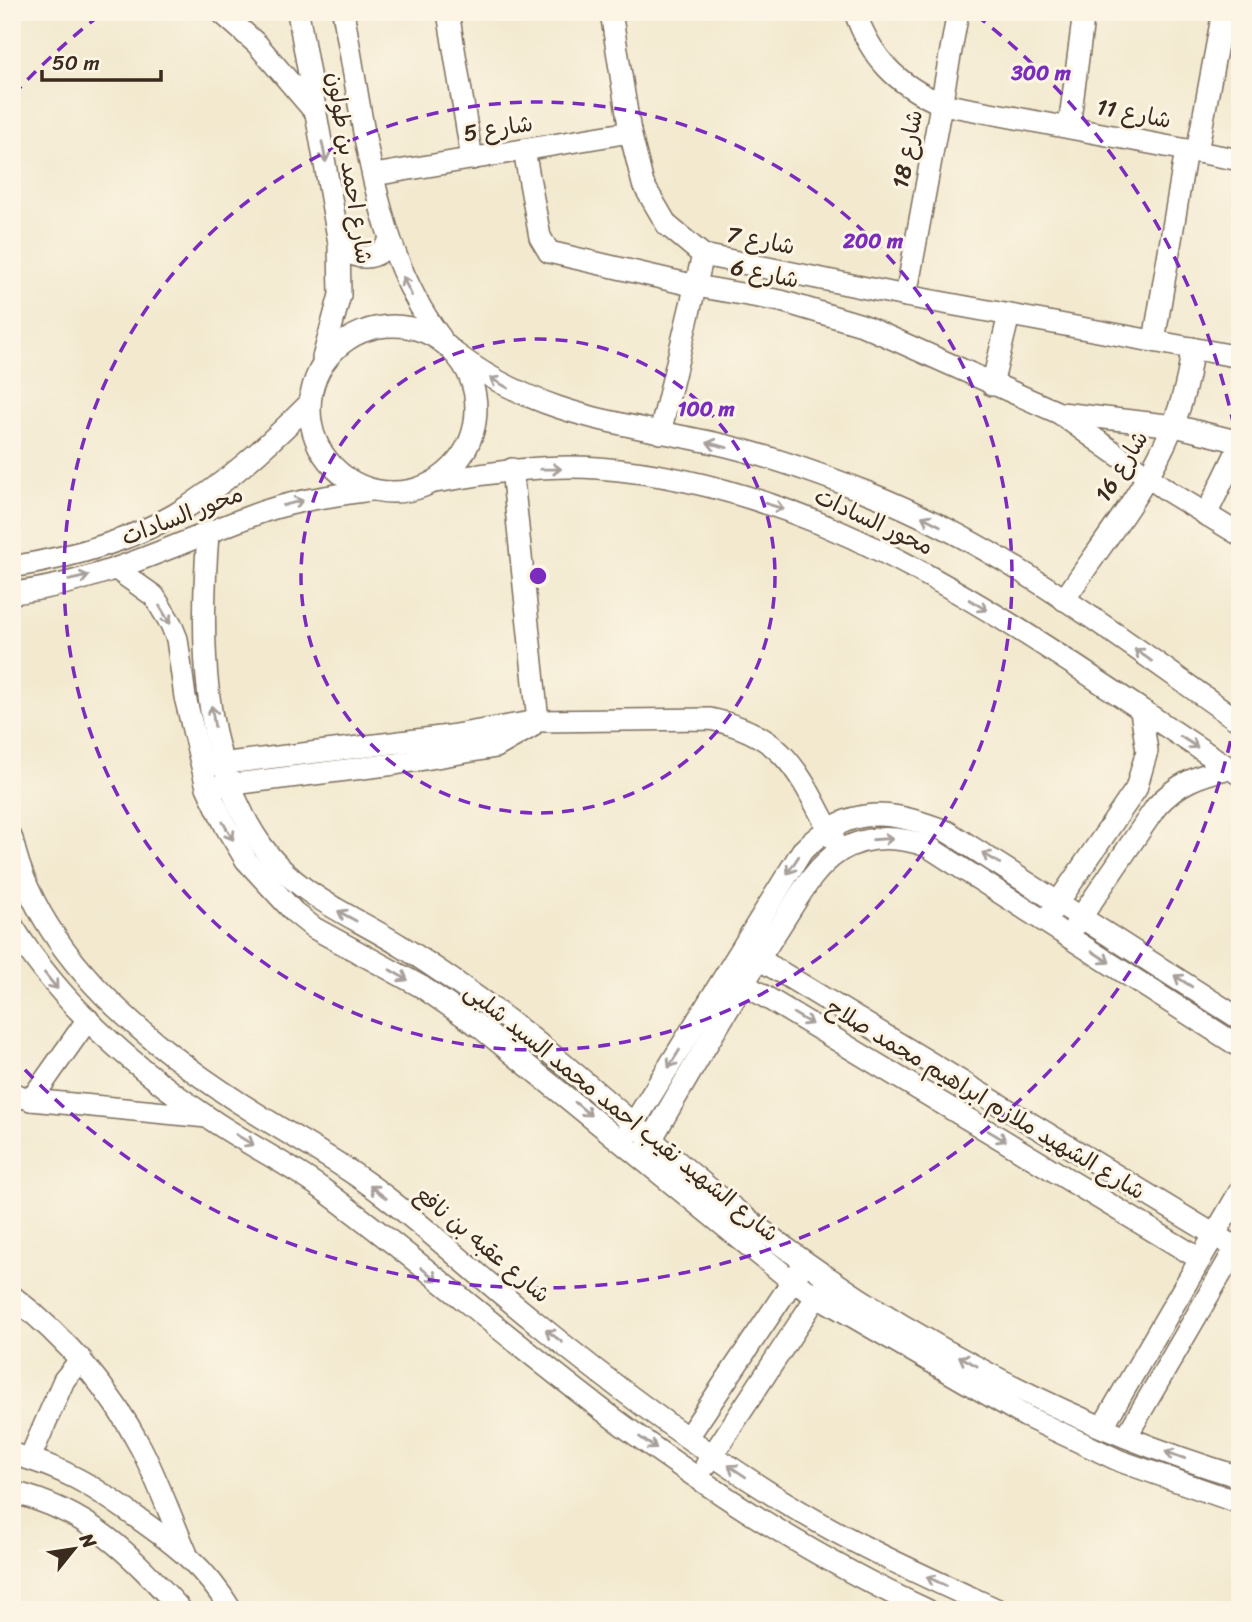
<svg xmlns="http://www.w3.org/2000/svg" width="1252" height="1622" font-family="Sriracha,'Playpen Sans Arabic',sans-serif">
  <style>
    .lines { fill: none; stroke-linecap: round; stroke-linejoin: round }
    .minor-casing { stroke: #7b6d5c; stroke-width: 24 }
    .minor { stroke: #fff; stroke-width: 21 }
    .oneway { stroke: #a79f9a }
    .ring { fill: none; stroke: #7b2cbf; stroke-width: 3.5; stroke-dasharray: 12 9 }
    .labels { text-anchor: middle; stroke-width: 6; stroke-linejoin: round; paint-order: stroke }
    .street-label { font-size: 23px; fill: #3b2a1e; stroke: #fcf5e5 }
    .centre { fill: #7b2cbf; stroke: #fcf5e5; stroke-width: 3.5 }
    .ring-label { font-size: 21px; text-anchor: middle; font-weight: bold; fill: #7b2cbf; stroke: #fcf5e5; stroke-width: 6; stroke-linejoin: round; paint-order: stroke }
  </style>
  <rect width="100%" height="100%" fill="#fcf5e5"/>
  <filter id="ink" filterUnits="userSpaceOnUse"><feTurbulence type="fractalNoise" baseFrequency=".0143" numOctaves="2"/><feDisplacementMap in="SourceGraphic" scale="14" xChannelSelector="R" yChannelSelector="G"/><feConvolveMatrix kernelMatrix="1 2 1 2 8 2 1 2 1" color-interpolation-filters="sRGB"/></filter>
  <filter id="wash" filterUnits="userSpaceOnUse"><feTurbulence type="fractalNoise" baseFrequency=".00686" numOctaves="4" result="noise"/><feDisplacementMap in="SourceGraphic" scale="28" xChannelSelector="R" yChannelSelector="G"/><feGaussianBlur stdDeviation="1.57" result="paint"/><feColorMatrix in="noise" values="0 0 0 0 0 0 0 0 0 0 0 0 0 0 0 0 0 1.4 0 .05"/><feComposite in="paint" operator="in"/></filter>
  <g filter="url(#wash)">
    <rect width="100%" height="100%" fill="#f2e9cf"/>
  </g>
  <g filter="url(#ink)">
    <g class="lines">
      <g class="minor-casing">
        <g id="minor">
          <path d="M221,12L257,44L315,112"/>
          <path d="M298,12L339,243L340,295L323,358"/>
          <path d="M343,12C364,120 373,250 441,338"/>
          <path d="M448,12L472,159"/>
          <path d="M611,12L630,132L643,184L667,225L703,255L906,296L1240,357"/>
          <path d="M855,12C871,58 897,85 942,104L1240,160"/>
          <path d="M1069,127L1084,12"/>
          <path d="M524,150L540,237L549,252L696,286L781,301L862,325L1059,413L1168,491L1240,535"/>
          <path d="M1197,152L1223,12"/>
          <path d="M374,175L630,132"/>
          <path d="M339,243C355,262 377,262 390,241"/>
          <path d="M906,296L958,12"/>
          <circle cx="393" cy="409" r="83"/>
          <path d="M1154,341L1186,150"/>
          <path d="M456,354C539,416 617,422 714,443C765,454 817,473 866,492C1002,545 1121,639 1240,722"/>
          <path d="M992,385L1009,315"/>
          <path d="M1061,413L1175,426L1240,442"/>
          <path d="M660,433L703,255"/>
          <path d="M512,469L538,721"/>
          <path d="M435,482C489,473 543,464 598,468C843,486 1041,647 1240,775"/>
          <path d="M1206,515L1240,445"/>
          <path d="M208,534C200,636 200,758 262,846C297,896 352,915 401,946C431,964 460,985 488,1005C582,1073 663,1155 755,1225C894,1332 1071,1427 1240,1477"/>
          <path d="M12,567C66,558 127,542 174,515C225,485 269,444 310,403"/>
          <path d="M116,569L154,596L171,624L177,639L185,697L207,787L226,827L246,860L294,912L314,928L422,987L480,1027L793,1282L1025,1416L1120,1461L1240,1503"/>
          <path d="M12,593C96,584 173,545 251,516C290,501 330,496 371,490"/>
          <path d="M1064,600C1118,519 1183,448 1192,348"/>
          <path d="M211,765L449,736L538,721L710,719C788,735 800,776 834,840"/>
          <path d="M218,786L395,764L496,747L531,727"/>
          <path d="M12,839C37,958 159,1053 257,1114C300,1141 345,1165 386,1197C436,1236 483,1280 533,1320C611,1384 695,1446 781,1500C850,1543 924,1576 998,1610"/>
          <path d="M1052,911L1136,789L1147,751L1141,711"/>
          <path d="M12,925C59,1002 133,1067 209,1118C245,1143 285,1162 321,1188C422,1262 516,1346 617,1421C715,1493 816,1559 927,1610"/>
          <path d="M1075,926L1156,807C1177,783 1199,775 1230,768"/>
          <path d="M759,959L1236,1248"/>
          <path d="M744,984L1200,1259"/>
          <path d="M12,1093L31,1100L207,1117"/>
          <path d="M31,1100L88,1019"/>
          <path d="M626,1136L802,851C849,803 892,810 948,832L1240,1019"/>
          <path d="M646,1149C689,1074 733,998 780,926C797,900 813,868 840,851C867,835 898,836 927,846L1240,1047"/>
          <path d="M12,1296C66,1338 109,1387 141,1448C158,1481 171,1518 186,1552"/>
          <path d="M1103,1426L1240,1191"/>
          <path d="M688,1437L800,1270"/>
          <path d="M1126,1437L1240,1241"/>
          <path d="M12,1454C63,1467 93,1486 136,1517C176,1545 205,1567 231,1610"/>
          <path d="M30,1458L64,1380L81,1359"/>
          <path d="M706,1465L823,1287"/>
          <path d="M12,1492C89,1511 130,1553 181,1610"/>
        </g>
      </g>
      <use href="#minor" class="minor"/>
    </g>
    <defs><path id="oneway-shaft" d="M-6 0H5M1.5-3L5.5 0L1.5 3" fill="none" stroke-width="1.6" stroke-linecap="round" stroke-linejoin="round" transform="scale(1.75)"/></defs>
    <g class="oneway">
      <use href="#oneway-shaft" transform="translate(324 152) rotate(79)"/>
      <use href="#oneway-shaft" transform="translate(407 286) rotate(-116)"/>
      <use href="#oneway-shaft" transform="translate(499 383) rotate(-151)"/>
      <use href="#oneway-shaft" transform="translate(717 445) rotate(-166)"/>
      <use href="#oneway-shaft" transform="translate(551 469) rotate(-1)"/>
      <use href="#oneway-shaft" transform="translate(293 503) rotate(-15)"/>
      <use href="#oneway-shaft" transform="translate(774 506) rotate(17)"/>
      <use href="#oneway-shaft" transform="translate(931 521) rotate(-153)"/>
      <use href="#oneway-shaft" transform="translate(79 578) rotate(-13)"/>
      <use href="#oneway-shaft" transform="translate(978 605) rotate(32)"/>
      <use href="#oneway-shaft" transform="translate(165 615) rotate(59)"/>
      <use href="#oneway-shaft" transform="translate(1143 655) rotate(-145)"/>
      <use href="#oneway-shaft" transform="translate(213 716) rotate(-99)"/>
      <use href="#oneway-shaft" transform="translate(1189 742) rotate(33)"/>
      <use href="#oneway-shaft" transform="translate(228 831) rotate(60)"/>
      <use href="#oneway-shaft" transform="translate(883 839) rotate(-4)"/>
      <use href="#oneway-shaft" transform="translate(991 858) rotate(-148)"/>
      <use href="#oneway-shaft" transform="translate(793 865) rotate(123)"/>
      <use href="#oneway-shaft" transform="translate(347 916) rotate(-151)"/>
      <use href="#oneway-shaft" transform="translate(1101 957) rotate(33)"/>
      <use href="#oneway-shaft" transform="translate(399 975) rotate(30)"/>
      <use href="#oneway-shaft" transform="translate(51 981) rotate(51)"/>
      <use href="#oneway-shaft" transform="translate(1183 981) rotate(-147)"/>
      <use href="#oneway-shaft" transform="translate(803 1019) rotate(31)"/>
      <use href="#oneway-shaft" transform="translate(674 1059) rotate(122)"/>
      <use href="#oneway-shaft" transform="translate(583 1109) rotate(40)"/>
      <use href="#oneway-shaft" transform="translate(997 1136) rotate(31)"/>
      <use href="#oneway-shaft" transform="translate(245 1140) rotate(31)"/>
      <use href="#oneway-shaft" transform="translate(378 1192) rotate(-143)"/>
      <use href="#oneway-shaft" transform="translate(429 1274) rotate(38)"/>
      <use href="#oneway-shaft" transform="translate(554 1336) rotate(-143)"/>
      <use href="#oneway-shaft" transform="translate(968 1361) rotate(-151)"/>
      <use href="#oneway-shaft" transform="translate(648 1443) rotate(35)"/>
      <use href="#oneway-shaft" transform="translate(1175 1455) rotate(-160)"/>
      <use href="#oneway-shaft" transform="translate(737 1471) rotate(-146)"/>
      <use href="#oneway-shaft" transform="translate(936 1581) rotate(-155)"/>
    </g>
  </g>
  <g class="ring">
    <circle cx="538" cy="576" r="237"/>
    <circle cx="538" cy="576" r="474"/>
    <path d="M1239 700A712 712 0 0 1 13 1057M13 95A712 712 0 0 1 100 15M976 15A712 712 0 0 1 1239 452"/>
  </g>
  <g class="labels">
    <g class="street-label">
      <text transform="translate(1134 113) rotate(11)" y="8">شارع 11</text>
      <text transform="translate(498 128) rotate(-9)" y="8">شارع 5</text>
      <text transform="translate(907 149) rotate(-79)" y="8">شارع 18</text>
      <text transform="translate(350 168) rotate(81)" y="8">شارع احمد بن طولون</text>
      <text transform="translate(761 240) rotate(11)" y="8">شارع 7</text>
      <text transform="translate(765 273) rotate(12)" y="8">شارع 6</text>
      <text transform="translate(1121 466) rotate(-58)" y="8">شارع 16</text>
      <text transform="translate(182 515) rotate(-21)" y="8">محور السادات</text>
      <text transform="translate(874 521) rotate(25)" y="8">محور السادات</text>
      <text transform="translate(986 1099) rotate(31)" y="8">شارع الشهيد ملازم ابراهيم محمد صلاح</text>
      <text transform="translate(622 1112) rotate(39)" y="8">شارع الشهيد نقيب احمد محمد السيد شلبى</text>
      <text transform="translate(483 1244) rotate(40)" y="8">شارع عقبه بن نافع</text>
    </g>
  </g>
  <circle cx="538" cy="576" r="10" class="centre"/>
  <g class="ring-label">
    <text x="1041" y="80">300 m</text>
    <text x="873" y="248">200 m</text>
    <text x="706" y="416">100 m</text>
  </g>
  <rect width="1252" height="1622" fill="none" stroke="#fcf5e5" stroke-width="42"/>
  <g transform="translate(74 1549) rotate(60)" stroke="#fcf5e5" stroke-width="5" paint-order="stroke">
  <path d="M0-5L12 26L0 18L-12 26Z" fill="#3b2a1e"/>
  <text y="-10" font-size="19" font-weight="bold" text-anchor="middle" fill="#3b2a1e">N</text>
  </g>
  <path d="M42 70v10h119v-10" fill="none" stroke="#3b2a1e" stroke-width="3.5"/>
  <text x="52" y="70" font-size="21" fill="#3b2a1e" stroke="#fcf5e5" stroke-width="5" paint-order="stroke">50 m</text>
</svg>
